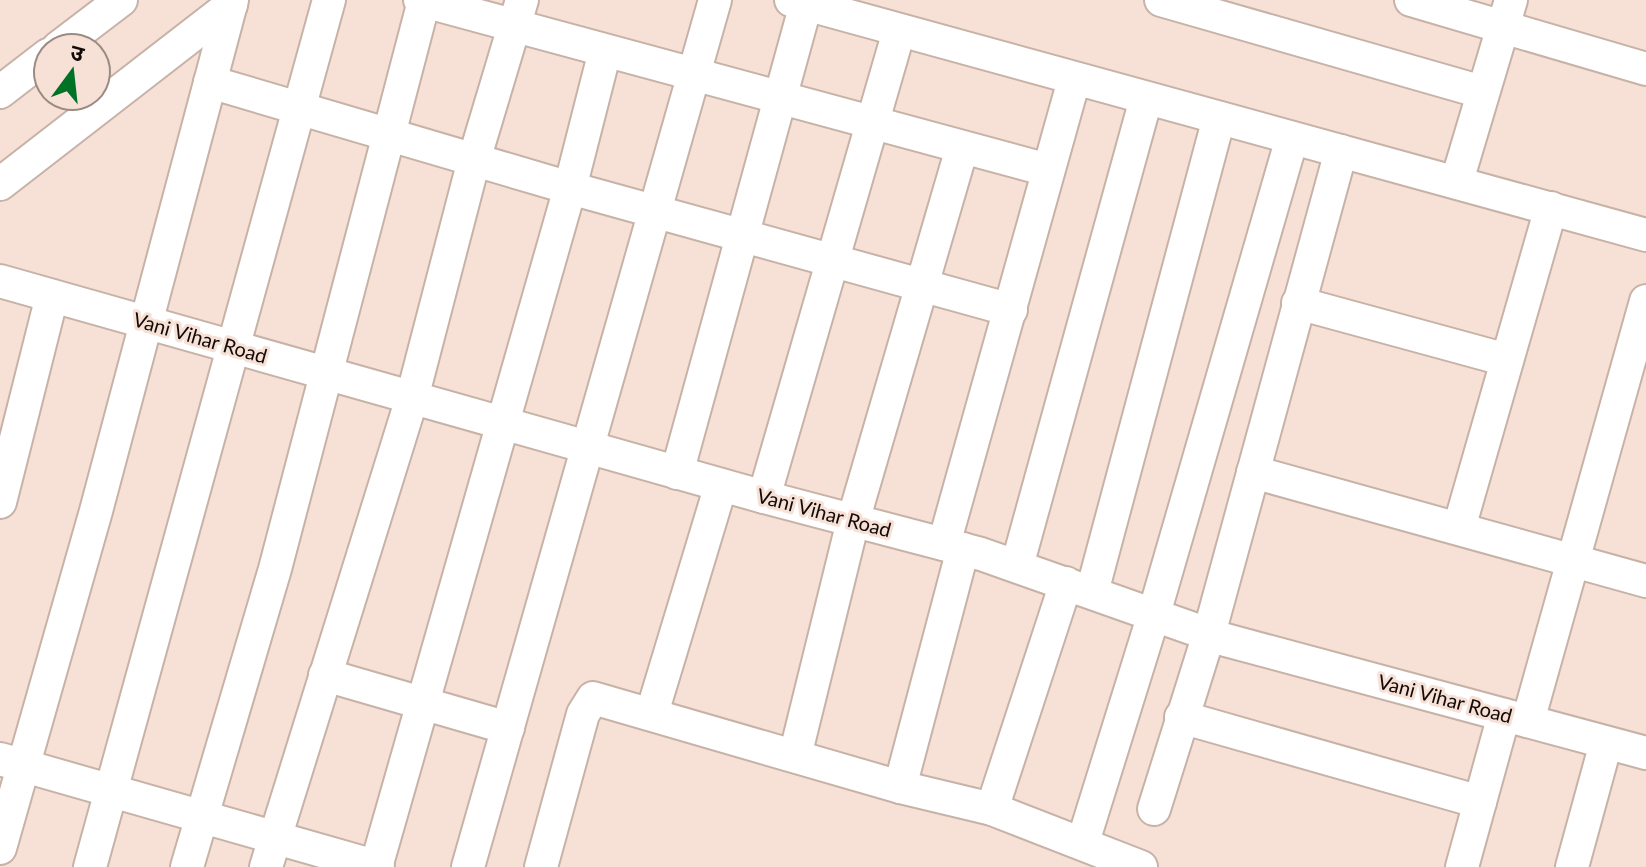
<svg xmlns="http://www.w3.org/2000/svg" width="1646" height="867" font-family="Lato,'Noto Sans Devanagari',sans-serif">
  <style>
    .lines { fill: none; stroke-linecap: round; stroke-linejoin: round }
    .minor-casing { stroke: #c7b2a7; stroke-width: 36 }
    .minor { stroke: #fff; stroke-width: 32 }
    .labels { text-anchor: middle; stroke-width: 6; stroke-linejoin: round; paint-order: stroke }
    .street-label { font-size: 20px; fill: #110a07; stroke: #f7e1d6 }
  </style>
  <rect width="100%" height="100%" fill="#f7e1d6"/>
  <g class="lines">
    <g class="minor-casing">
      <g id="minor">
        <path d="M420,0L1048,170"/>
        <path d="M791,0L1646,235"/>
        <path d="M1161,0L1482,92"/>
        <path d="M1411,0L1646,69"/>
        <path d="M58,48L121,0"/>
        <path d="M210,82L570,188L1011,310"/>
        <path d="M0,92L48,55"/>
        <path d="M1457,181L1511,0"/>
        <path d="M0,184L231,5"/>
        <path d="M0,281L764,497L981,554L1222,639L1646,753"/>
        <path d="M1298,303L1507,360"/>
        <path d="M1253,472L1646,581"/>
        <path d="M677,473L806,4"/>
        <path d="M764,497L899,31"/>
        <path d="M0,502L52,296"/>
        <path d="M1459,528L1551,208"/>
        <path d="M944,544L1074,80"/>
        <path d="M1017,566L1146,99"/>
        <path d="M1092,592L1219,118"/>
        <path d="M325,675L508,728"/>
        <path d="M652,713L721,485"/>
        <path d="M1181,717L1480,802"/>
        <path d="M1528,721L1646,301"/>
        <path d="M795,756L853,521L962,148"/>
        <path d="M0,759L378,867"/>
        <path d="M900,787L963,549"/>
        <path d="M992,809L1066,583"/>
        <path d="M1154,809L1209,634L1341,151"/>
        <path d="M1083,842L1154,614L1292,138"/>
        <path d="M0,848L96,511L232,0"/>
        <path d="M90,867L329,0"/>
        <path d="M187,867L275,569L424,1"/>
        <path d="M266,867L412,398L474,160L522,0"/>
        <path d="M376,867L570,188L605,51"/>
        <path d="M468,867L715,0"/>
        <path d="M541,867L583,714L593,698L900,787L992,809L1141,867"/>
        <path d="M1462,867L1504,715"/>
        <path d="M1572,867L1606,743"/>
      </g>
    </g>
    <use href="#minor" class="minor"/>
  </g>
  <g class="labels">
    <g class="street-label">
      <text transform="translate(200 338) rotate(16)" y="7">Vani Vihar Road</text>
      <text transform="translate(824 513) rotate(15)" y="7">Vani Vihar Road</text>
      <text transform="translate(1445 699) rotate(15)" y="7">Vani Vihar Road</text>
    </g>
  </g>
  <g transform="translate(72 72) rotate(15)"><circle r="38" fill="#f7e1d6" stroke="#9b8b83" stroke-width="2"/>
  <path d="M0-6L14 30L0 20L-14 30Z" fill="#007225"/>
  <text y="-12" font-size="22" font-weight="bold" text-anchor="middle" fill="#110a07">उ</text>
  </g>
</svg>
